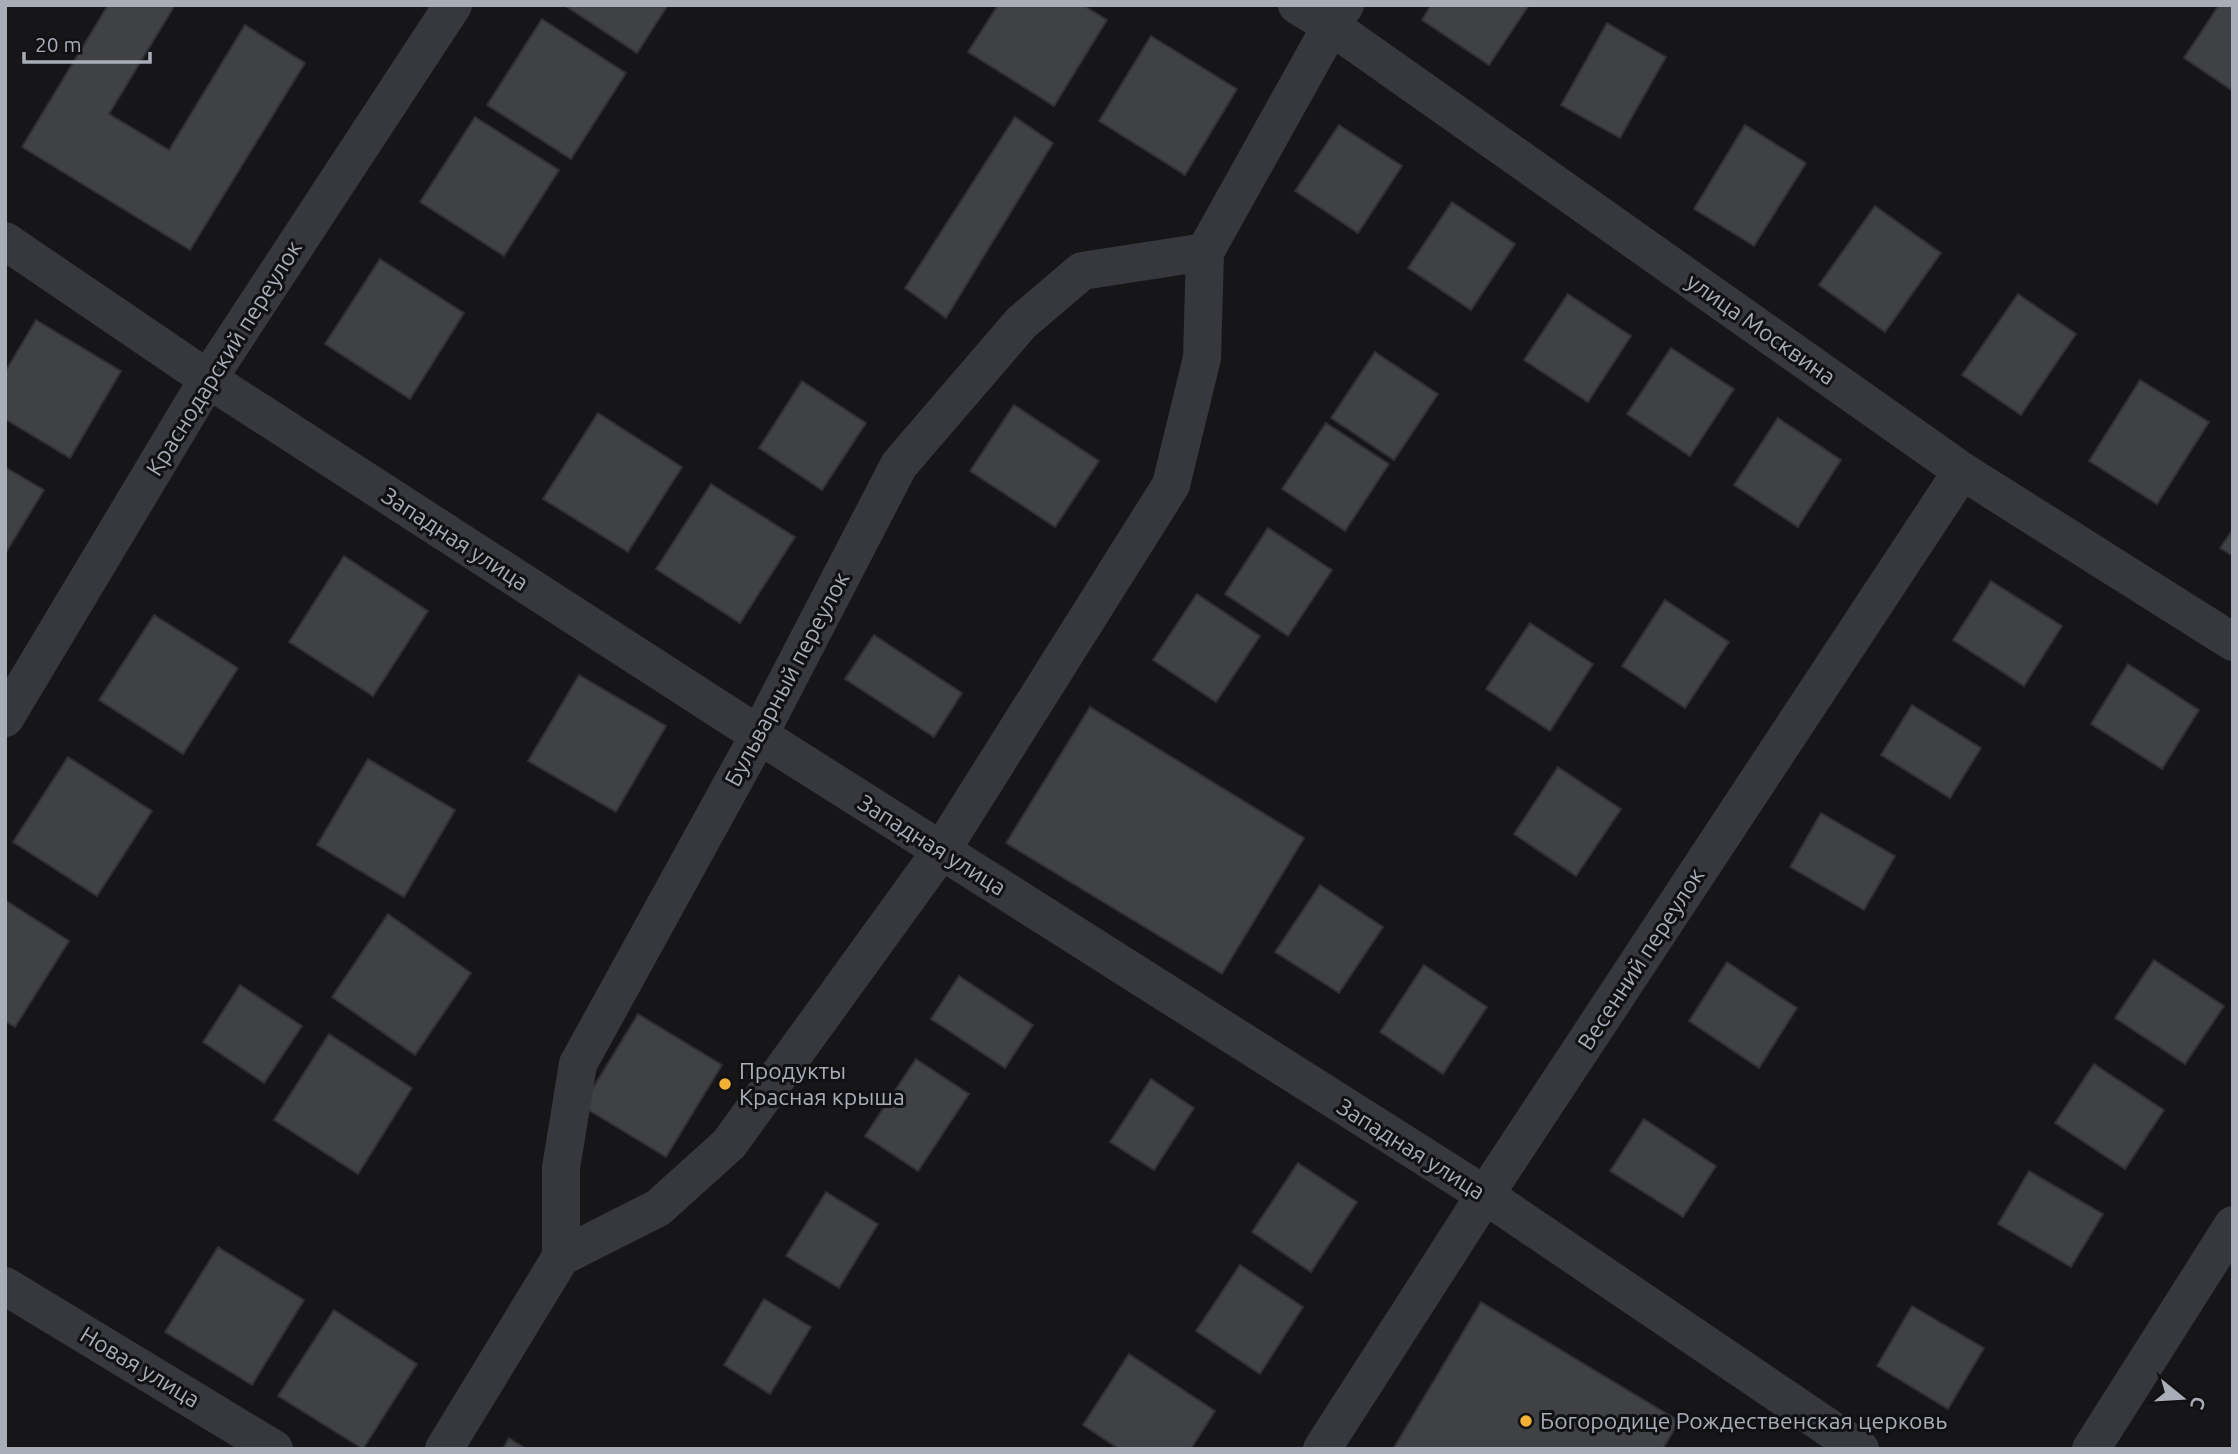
<svg xmlns="http://www.w3.org/2000/svg" width="2238" height="1454" font-family="Ubuntu,sans-serif">
  <style>
    .building { fill: #404145; stroke: #303034; stroke-width: 2 }
    .lines { fill: none; stroke-linecap: round; stroke-linejoin: round }
    .minor { stroke: #37383d; stroke-width: 38 }
    .poi-dot { fill: #f2b134; stroke: #111113; stroke-width: 2.5 }
    .labels { text-anchor: middle; stroke-width: 6; stroke-linejoin: round; paint-order: stroke }
    .street-label { font-size: 23px; fill: #a8adb8; stroke: #111113 }
    .poi-label { font-size: 23px; fill: #a8adb8; stroke: #111113; text-anchor: start }
  </style>
  <rect width="100%" height="100%" fill="#161618"/>
  <g class="building">
    <path d="M108,5H175L109,114L169,150L245,25L305,63L190,250L22,147Z"/>
    <path d="M564,5H668L637,53Z"/>
    <path d="M998,5H1083L1107,20L1054,106L968,52Z"/>
    <path d="M1431,5H1529L1489,65L1422,20Z"/>
    <path d="M2219,5H2233V91L2184,58Z"/>
    <path d="M542,19L626,73L571,159L487,105Z"/>
    <path d="M1607,23L1666,57L1620,138L1561,105Z"/>
    <path d="M1151,36L1237,89L1185,175L1099,121Z"/>
    <path d="M475,117L559,170L504,256L420,202Z"/>
    <path d="M1015,117L1053,143L946,318L905,288Z"/>
    <path d="M1339,125L1402,166L1358,233L1295,191Z"/>
    <path d="M1745,125L1806,163L1754,246L1694,209Z"/>
    <path d="M1452,202L1515,244L1471,310L1408,268Z"/>
    <path d="M1875,206L1941,253L1885,332L1819,285Z"/>
    <path d="M380,259L464,313L410,399L325,344Z"/>
    <path d="M1568,294L1631,336L1588,402L1524,360Z"/>
    <path d="M2018,294L2076,334L2021,415L1962,375Z"/>
    <path d="M36,320L121,371L70,458L5,419V372Z"/>
    <path d="M1671,348L1734,389L1690,456L1627,414Z"/>
    <path d="M1375,352L1438,394L1394,460L1331,418Z"/>
    <path d="M2140,380L2209,422L2157,504L2089,461Z"/>
    <path d="M802,381L866,423L822,490L759,448Z"/>
    <path d="M1014,405L1099,461L1055,527L970,471Z"/>
    <path d="M598,413L682,467L628,552L543,499Z"/>
    <path d="M1778,418L1841,460L1798,527L1734,485Z"/>
    <path d="M1326,423L1389,464L1345,531L1282,489Z"/>
    <path d="M5,467L44,490L5,554Z"/>
    <path d="M711,484L795,537L740,623L656,569Z"/>
    <path d="M1268,528L1332,570L1288,636L1225,594Z"/>
    <path d="M2233,529V556L2220,548Z"/>
    <path d="M344,556L428,611L373,696L289,642Z"/>
    <path d="M1991,581L2062,626L2024,686L1953,640Z"/>
    <path d="M1197,594L1260,636L1216,702L1153,660Z"/>
    <path d="M1665,600L1729,642L1685,708L1622,666Z"/>
    <path d="M154,615L238,668L183,754L99,700Z"/>
    <path d="M1530,623L1593,664L1550,731L1486,689Z"/>
    <path d="M874,635L962,693L934,737L845,679Z"/>
    <path d="M2128,664L2199,710L2162,769L2091,724Z"/>
    <path d="M579,675L666,726L616,812L528,761Z"/>
    <path d="M1912,705L1981,748L1950,798L1881,755Z"/>
    <path d="M1090,707L1304,838L1222,974L1006,843Z"/>
    <path d="M68,757L152,811L97,896L13,842Z"/>
    <path d="M368,759L455,810L404,897L317,845Z"/>
    <path d="M1558,767L1621,809L1576,876L1514,834Z"/>
    <path d="M1821,813L1895,856L1864,910L1790,867Z"/>
    <path d="M1320,885L1383,927L1339,993L1275,952Z"/>
    <path d="M5,900L69,941L15,1027L5,1021Z"/>
    <path d="M388,914L471,973L415,1055L332,997Z"/>
    <path d="M2154,960L2224,1006L2185,1064L2115,1018Z"/>
    <path d="M1727,962L1797,1008L1759,1068L1689,1021Z"/>
    <path d="M1424,965L1487,1007L1443,1074L1380,1032Z"/>
    <path d="M959,976L1033,1025L1005,1068L931,1019Z"/>
    <path d="M240,985L302,1026L264,1083L203,1042Z"/>
    <path d="M638,1014L722,1065L666,1157L582,1106Z"/>
    <path d="M329,1034L412,1088L358,1174L274,1120Z"/>
    <path d="M916,1059L969,1094L918,1171L865,1136Z"/>
    <path d="M2094,1064L2164,1110L2125,1169L2055,1123Z"/>
    <path d="M1151,1079L1194,1108L1154,1170L1110,1142Z"/>
    <path d="M1644,1119L1716,1166L1683,1217L1610,1171Z"/>
    <path d="M1298,1163L1357,1202L1311,1272L1252,1232Z"/>
    <path d="M2029,1171L2103,1214L2071,1267L1998,1224Z"/>
    <path d="M826,1192L878,1224L839,1288L786,1256Z"/>
    <path d="M218,1247L304,1300L252,1385L165,1332Z"/>
    <path d="M1240,1265L1303,1307L1260,1374L1196,1331Z"/>
    <path d="M764,1299L811,1327L770,1394L724,1365Z"/>
    <path d="M1481,1302L1679,1421L1663,1449H1393Z"/>
    <path d="M1912,1306L1984,1348L1948,1409L1877,1366Z"/>
    <path d="M334,1310L417,1364L363,1449L278,1396Z"/>
    <path d="M1129,1354L1215,1411L1191,1449H1119L1083,1425Z"/>
    <path d="M509,1438L526,1449H503Z"/>
  </g>
  <g class="lines">
    <g class="minor">
      <path d="M1297,5L1331,26L1962,471L2233,642"/>
      <path d="M5,241L208,379L759,735L1485,1195L1860,1449"/>
      <path d="M5,718L208,379L453,5"/>
      <path d="M561,1257V1168L578,1064L759,735L899,465L1021,323L1082,271L1205,252"/>
      <path d="M5,1286L274,1449"/>
      <path d="M444,1449L561,1257L658,1208L729,1144L941,851L1171,485L1202,358L1205,252L1331,26L1345,5"/>
      <path d="M1322,1449L1485,1195L1962,471"/>
      <path d="M2091,1449L2233,1225"/>
    </g>
  </g>
  <g class="poi-dot">
    <circle cx="725" cy="1084" r="7"/>
    <circle cx="1526" cy="1421" r="7"/>
  </g>
  <g class="labels">
    <g class="street-label">
      <text transform="translate(1761 329) rotate(35)" y="8">улица Москвина</text>
      <text transform="translate(224 358) rotate(-58)" y="8">Краснодарский переулок</text>
      <text transform="translate(455 539) rotate(33)" y="8">Западная улица</text>
      <text transform="translate(787 679) rotate(-62)" y="8">Бульварный переулок</text>
      <text transform="translate(932 845) rotate(32)" y="8">Западная улица</text>
      <text transform="translate(1641 959) rotate(-57)" y="8">Весенний переулок</text>
      <text transform="translate(1411 1149) rotate(32)" y="8">Западная улица</text>
      <text transform="translate(140 1367) rotate(31)" y="8">Новая улица</text>
    </g>
    <g class="poi-label">
      <text x="739" y="1079">Продукты<tspan x="739" dy="26">Красная крыша</tspan></text>
      <text x="1540" y="1429">Богородице Рождественская церковь</text>
    </g>
  </g>
  <rect width="2238" height="1454" fill="none" stroke="#a8adb8" stroke-width="14"/>
  <g transform="translate(2182 1398) rotate(108)" stroke="#111113" stroke-width="5" paint-order="stroke">
  <path d="M0-5L12 26L0 18L-12 26Z" fill="#a8adb8"/>
  <text y="-10" font-size="19" font-weight="bold" text-anchor="middle" fill="#a8adb8">С</text>
  </g>
  <path d="M24 52v10h126v-10" fill="none" stroke="#a8adb8" stroke-width="3.5"/>
  <text x="35" y="52" font-size="21" fill="#a8adb8" stroke="#111113" stroke-width="5" paint-order="stroke">20 m</text>
</svg>
